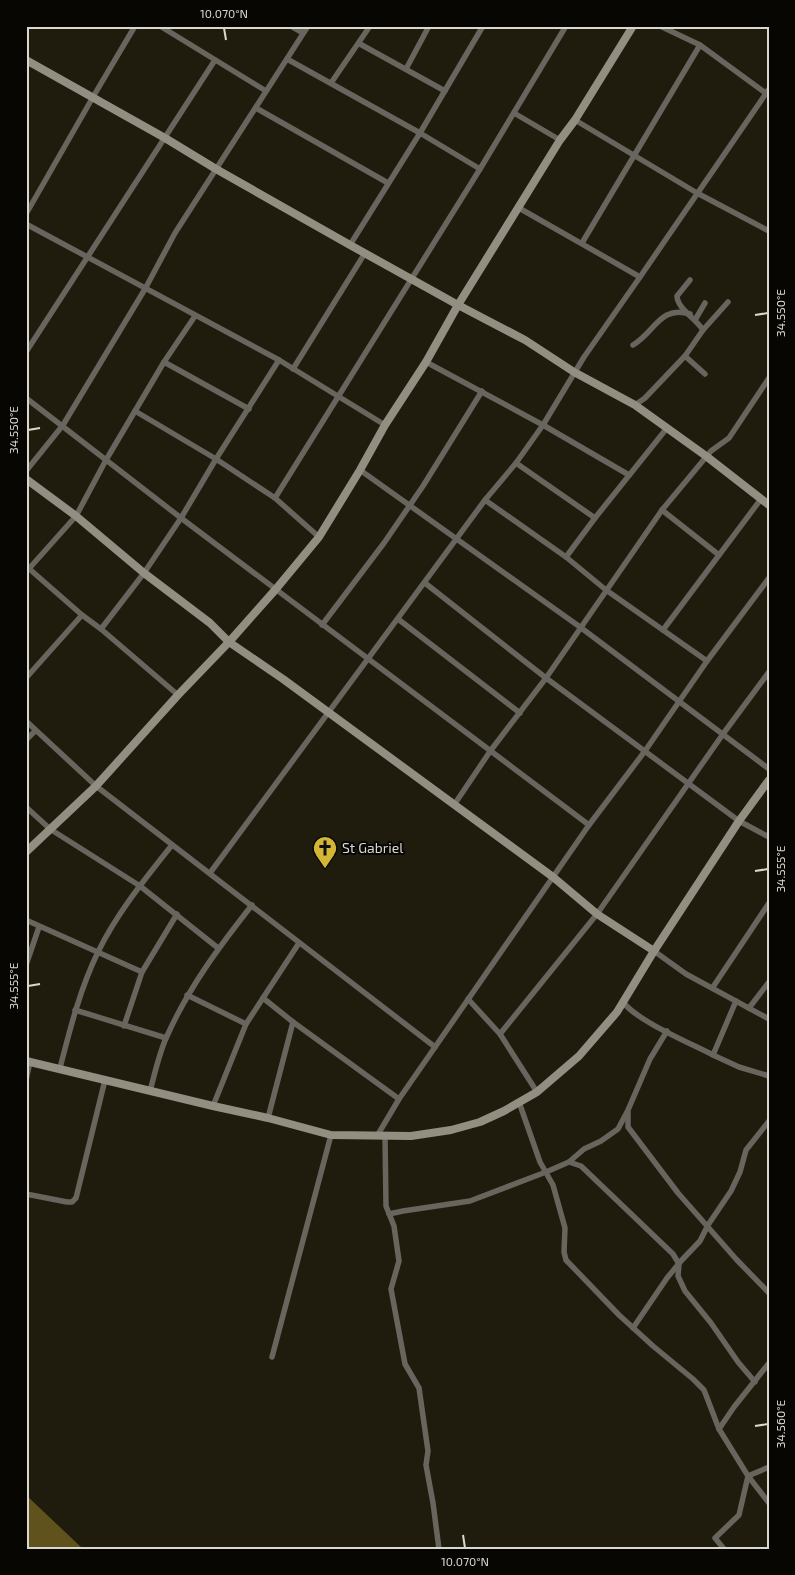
<svg xmlns="http://www.w3.org/2000/svg" width="795" height="1575" font-family="'Exo 2',sans-serif">
  <style>
    .forest { fill: #5f521d }
    .lines { fill: none; stroke-linecap: round; stroke-linejoin: round }
    .street { stroke: #67655d; stroke-width: 5.5 }
    .secondary { stroke: #928f82; stroke-width: 8 }
    .ticks { fill: none; stroke: #dad8ce; stroke-width: 2 }
    .labels { text-anchor: middle; stroke-width: 4; stroke-linejoin: round; paint-order: stroke }
    .poi-label { font-size: 14px; fill: #dad8ce; stroke: #080603; text-anchor: start }
    .neatline { fill: none; stroke: #dad8ce; stroke-width: 2 }
    .ticks-label { font-size: 12px; text-anchor: middle; fill: #dad8ce }
  </style>
  <rect width="100%" height="100%" fill="#201c0d"/>
  <path class="forest" d="M26,1495L82,1548L85,1549H26Z"/>
  <g class="lines">
    <g class="street">
      <path d="M160,26L266,91"/>
      <path d="M291,26L303,33"/>
      <path d="M660,26L700,45L767,94"/>
      <path d="M360,44L445,91"/>
      <path d="M287,59L420,133L480,169"/>
      <path d="M406,69L429,26"/>
      <path d="M331,83L370,26"/>
      <path d="M256,108L388,183"/>
      <path d="M514,113L560,140"/>
      <path d="M575,120L697,193L769,231"/>
      <path d="M519,208L640,277"/>
      <path d="M26,214L93,97L135,26"/>
      <path d="M26,224L279,360L385,425"/>
      <path d="M582,243L700,45"/>
      <path d="M350,245L420,133L483,26"/>
      <path d="M690,280L677,296C677,308 696,319 703,330"/>
      <path d="M695,320L705,303"/>
      <path d="M633,345C655,332 660,305 690,314"/>
      <path d="M26,352L215,60"/>
      <path d="M685,356L705,374"/>
      <path d="M164,362L249,409"/>
      <path d="M426,362L543,425L629,475"/>
      <path d="M293,369L365,253"/>
      <path d="M26,398L181,518L589,825"/>
      <path d="M635,405L645,398L685,356L703,330L728,302"/>
      <path d="M135,411L216,459L275,498L319,537"/>
      <path d="M516,463L595,518"/>
      <path d="M360,470L580,627L769,769"/>
      <path d="M26,471L63,425L145,289L175,233L308,26"/>
      <path d="M275,498L480,169L566,26"/>
      <path d="M485,500L566,557L606,590L707,661"/>
      <path d="M662,510L719,555"/>
      <path d="M566,557L595,518L667,428"/>
      <path d="M26,566L82,615L101,629L178,695"/>
      <path d="M26,572L76,516L106,460L164,362L195,316"/>
      <path d="M425,583L546,678L739,821L769,837"/>
      <path d="M398,619L520,713"/>
      <path d="M322,625L384,543L423,486L482,391"/>
      <path d="M101,629L144,573L181,518L216,459L279,360"/>
      <path d="M663,630L761,499"/>
      <path d="M26,678L82,615"/>
      <path d="M26,721L96,786L435,1047"/>
      <path d="M26,740L35,731"/>
      <path d="M454,805L491,750L546,678L662,510L711,451L729,438L769,378"/>
      <path d="M26,807L50,829L140,886L218,948"/>
      <path d="M210,873L485,500L516,463L543,425L584,357L640,277L769,89"/>
      <path d="M26,920L142,972"/>
      <path d="M654,951L686,974L769,1019"/>
      <path d="M26,965L39,927"/>
      <path d="M713,987L769,903"/>
      <path d="M187,995L246,1024"/>
      <path d="M263,998L293,1022L399,1099"/>
      <path d="M468,999L500,1034L537,1092"/>
      <path d="M623,1002C637,1021 690,1043 713,1055L736,1001"/>
      <path d="M749,1008L769,982"/>
      <path d="M75,1010L166,1038"/>
      <path d="M124,1026L142,972L177,914"/>
      <path d="M667,1031L650,1059L628,1110V1127L678,1193L736,1259L769,1293"/>
      <path d="M500,1034L597,914L723,734L769,672"/>
      <path d="M713,1055L739,1067L769,1076"/>
      <path d="M60,1068C70,1029 80,989 98,952C117,913 145,879 172,845"/>
      <path d="M26,1080L30,1062"/>
      <path d="M150,1091C155,1073 159,1053 167,1036C189,987 219,947 252,905"/>
      <path d="M519,1102L540,1162L553,1185L565,1228L564,1252L566,1260L619,1315L653,1346L693,1379L704,1390L719,1429L748,1476L769,1503"/>
      <path d="M213,1106L246,1024L299,943"/>
      <path d="M268,1118L293,1022"/>
      <path d="M377,1136L399,1099L589,825L645,751L707,661L769,578"/>
      <path d="M385,1136L386,1206L394,1226L399,1261L391,1289L405,1364L419,1388L428,1451L426,1465L433,1503L439,1549"/>
      <path d="M569,1162L581,1166L673,1254L679,1264L678,1276L685,1291L711,1323L738,1362L755,1382"/>
      <path d="M26,1194L67,1202H72L76,1198L105,1080"/>
      <path d="M389,1214L403,1211L470,1201L546,1172L569,1162L584,1149L601,1141L618,1129L627,1112"/>
      <path d="M633,1328L667,1278L681,1261L700,1241L708,1225L731,1191L740,1172L746,1150L769,1121"/>
      <path d="M272,1357L331,1135"/>
      <path d="M719,1429L734,1407L769,1363"/>
      <path d="M748,1476L769,1467"/>
      <path d="M724,1549L715,1538L739,1515L748,1476"/>
    </g>
    <g class="secondary">
      <path d="M26,60L165,138L216,169L350,245L458,305L525,340L574,372L635,405L706,456L769,505"/>
      <path d="M26,479L76,516L144,573L210,623L229,642L283,679L553,877L597,914L654,951"/>
      <path d="M26,852L96,786L178,695L229,642L276,589L319,537L360,470L385,425L426,362L458,305L560,140L575,120L633,26"/>
      <path d="M26,1061L213,1106L268,1118L331,1135L411,1136L451,1130L480,1122L504,1111L537,1092L579,1056L617,1012L654,951L739,821L769,780"/>
    </g>
  </g>
  <path class="ticks" d="M224,28L226,40M755,315L768,313M28,430L40,428M755,871L768,869M28,986L40,984M755,1426L768,1424M463,1535L465,1548"/>
  <defs>
    <g id="church-pin" transform="scale(1.25)"><path d="M0 17L-7.5 6A9.5 9.5 0 1 1 7.5 6Z" fill="#d3b635" stroke="#080603"/><path d="M-1.2-6h2.4v3.5h3.3v2.4h-3.3V6h-2.4V-.1h-3.3v-2.4h3.3Z" fill="#111"/></g>
  </defs>
  <g fill-rule="evenodd">
    <use href="#church-pin" x="325" y="848"/>
  </g>
  <g class="labels">
    <g class="poi-label">
      <text x="342" y="853">St Gabriel</text>
    </g>
  </g>
  <rect width="795" height="1575" fill="none" stroke="#080603" stroke-width="55"/>
  <rect x="28" y="28" width="740" height="1520" class="neatline"/>
  <g class="ticks-label">
    <text x="224" y="18">10.070°N</text>
    <text transform="translate(781 313) rotate(-90)" y="4">34.550°E</text>
    <text transform="translate(14 430) rotate(-90)" y="4">34.550°E</text>
    <text transform="translate(781 869) rotate(-90)" y="4">34.555°E</text>
    <text transform="translate(14 986) rotate(-90)" y="4">34.555°E</text>
    <text transform="translate(781 1424) rotate(-90)" y="4">34.560°E</text>
    <text x="465" y="1566">10.070°N</text>
  </g>
</svg>
